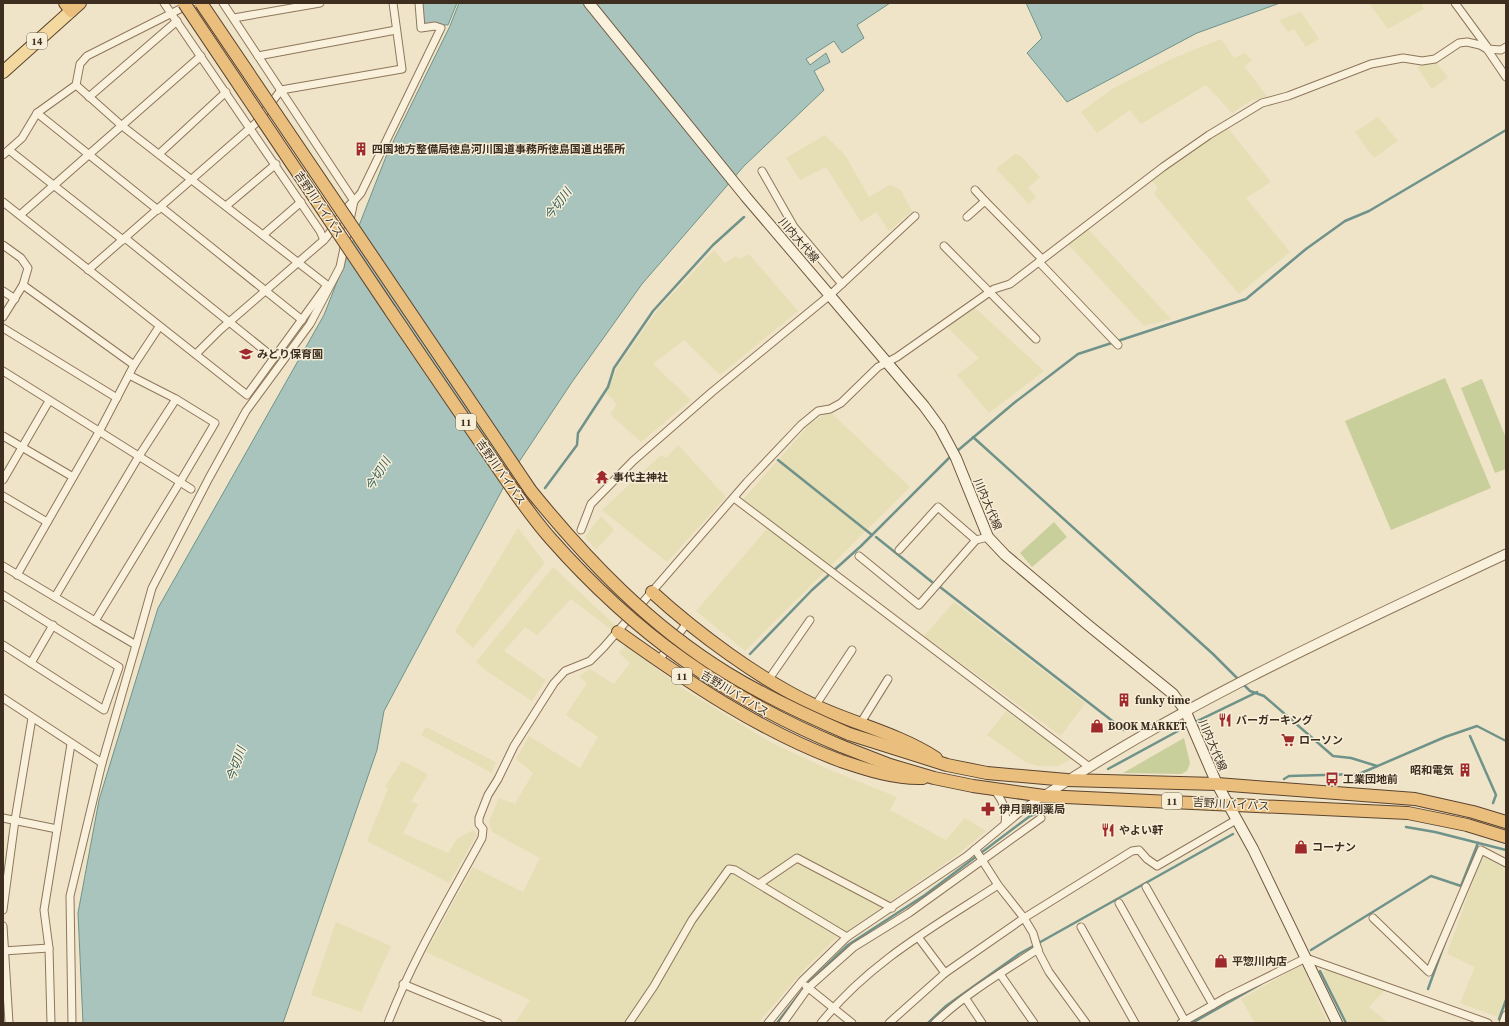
<svg xmlns="http://www.w3.org/2000/svg" width="1509" height="1026" font-family="'Source Serif 4','Noto Sans JP',serif">
  <style>
    .farmland { fill: #e6deb5 }
    .green { fill: #c9cf9b }
    .water { fill: #a9c4bc; stroke: #6f938a }
    .lines { fill: none; stroke-linecap: round; stroke-linejoin: round }
    .stream { stroke: #6f938a; stroke-width: 2.5 }
    .minor-casing { stroke: #8d765c; stroke-width: 9 }
    .tertiary-casing { stroke: #8d765c; stroke-width: 11 }
    .secondary-casing { stroke: #6f573f; stroke-width: 12 }
    .primary-casing { stroke: #5b4430; stroke-width: 14 }
    .trunk-casing { stroke: #5b4430; stroke-width: 14 }
    .minor { stroke: #faf1dc; stroke-width: 7 }
    .tertiary { stroke: #faf1dc; stroke-width: 9 }
    .secondary { stroke: #faf1dc; stroke-width: 10 }
    .primary { stroke: #f3d9a0; stroke-width: 12 }
    .trunk { stroke: #eabe7c; stroke-width: 12 }
    .trunk-bridge-casing { stroke: #5b4430; stroke-width: 14; stroke-linecap: butt }
    .trunk-bridge { stroke: #eabe7c; stroke-width: 12 }
    .labels { text-anchor: middle; stroke-width: 3; stroke-linejoin: round; paint-order: stroke }
    .shield { fill: #f7eed8; stroke: #756857; stroke-width: 1 }
    .shield-label { font-size: 10px; font-weight: bold; fill: #3d2e20 }
    .poi-label { font-size: 11px; font-weight: bold; fill: #3d2e20; stroke: #f7eed8; text-anchor: start }
    .street-label { font-size: 11px; fill: #3d2e20; stroke: #f7eed8 }
    .water-label { font-size: 12px; font-style: italic; fill: #2f5d5a; stroke: #f7eed8 }
  </style>
  <rect width="100%" height="100%" fill="#f0e4c8"/>
  <g class="farmland">
    <path d="M1369,3H1421L1424,9L1388,29Z"/>
    <path d="M1301,12L1319,39L1306,47L1294,29L1288,32L1279,20Z"/>
    <path d="M1221,39L1234,58L1245,53L1252,61L1244,66L1268,98L1252,100L1232,113L1206,85L1141,124L1130,110L1097,133L1081,112L1112,89L1169,60Z"/>
    <path d="M1436,62L1448,77L1432,89L1417,67Z"/>
    <path d="M1378,117L1398,141L1374,158L1355,132Z"/>
    <path d="M1227,127L1271,182L1246,198L1290,252L1239,294L1154,194L1158,188L1151,180Z"/>
    <path d="M825,135L845,155L869,197L890,185L900,189L912,211L889,231L876,212L861,222L826,167L800,180L786,158Z"/>
    <path d="M1015,154L1021,156L1040,177L1028,188L1036,197L1029,204L996,169Z"/>
    <path d="M1087,228L1171,319L1144,326L1067,243Z"/>
    <path d="M714,250L725,263L736,256L739,259L749,254L798,311L720,375L684,340L653,364L691,400L641,442L610,414L617,404L606,393L618,366L659,308Z"/>
    <path d="M973,306L1044,371L989,413L957,375L979,358L947,327Z"/>
    <path d="M829,411L910,487L745,651L696,611L767,529L739,504L810,424Z"/>
    <path d="M678,445L726,497L667,562L602,510L661,455L666,458Z"/>
    <path d="M601,516L614,530L596,550L585,537Z"/>
    <path d="M518,528L545,563L473,648L455,631Z"/>
    <path d="M553,567L617,627L613,631L571,599L537,635L525,627L504,651L546,680L532,701L485,670L476,662Z"/>
    <path d="M954,602L1085,703L1061,736L924,636Z"/>
    <path d="M626,645L682,688L770,742L830,770L897,797L890,810L946,840L965,818L986,831L957,855L833,941L801,973L758,1023H515L530,1000L426,952L473,867L523,892L540,858L492,832L489,821L499,798L515,804L533,773L516,759L529,736L580,768L598,737L566,715L587,683L579,676L590,669L614,684L630,663L619,653Z"/>
    <path d="M1006,711L1074,758L1058,766H1040L1027,763L987,735Z"/>
    <path d="M426,727L496,762L492,773L421,735Z"/>
    <path d="M402,761L428,774L411,802L418,804L403,833L448,853L457,839L473,830L477,835L449,883L367,841L388,789L385,786Z"/>
    <path d="M1482,856L1506,868V1020L1460,1003L1475,967L1447,954Z"/>
    <path d="M336,922L391,946L361,1012L311,995Z"/>
    <path d="M1302,965L1328,1023H1255L1241,999Z"/>
    <path d="M1326,969L1385,990L1369,1007L1388,1023H1348L1323,973Z"/>
  </g>
  <g class="green">
    <path d="M1445,378L1491,488L1391,530L1345,421Z"/>
    <path d="M1482,379L1506,438V469L1495,473L1461,388Z"/>
    <path d="M1054,522L1067,537L1032,567L1020,553Z"/>
    <path d="M1184,738L1190,763L1187,771L1181,774L1123,773Z"/>
    <path d="M1374,772L1392,781V783L1358,780Z"/>
  </g>
  <g class="water">
    <path d="M421,3H457L448,25L424,24Z"/>
    <path d="M459,3H890L857,25L864,38L842,53L834,41L806,59L810,65L826,53L830,62L814,71L824,90L744,166L642,284L572,382L509,477L384,711L377,750L283,1023H83L78,913L99,800L158,608L324,315L387,154L450,26Z"/>
    <path d="M1026,3H1280L1197,33L1067,102L1027,53L1042,38Z"/>
  </g>
  <g class="lines">
    <g class="stream">
      <path d="M973,437L1213,654L1239,680"/>
      <path d="M956,452L1014,403L1078,354L1246,299L1306,249L1345,221L1369,211L1506,130"/>
      <path d="M778,460L872,535"/>
      <path d="M545,488L577,445L578,433L608,387L614,368L653,311L713,245L744,217"/>
      <path d="M876,537L932,582"/>
      <path d="M940,587L1124,730"/>
      <path d="M750,654L812,590L861,546L952,455"/>
      <path d="M1243,684L1250,691L1264,696L1333,756L1351,758L1377,766"/>
      <path d="M1193,723L1257,692"/>
      <path d="M1470,736L1496,795L1493,803"/>
      <path d="M1108,769L1189,725"/>
      <path d="M1284,779L1289,776L1359,774L1445,737L1477,726L1506,741"/>
      <path d="M1406,827L1435,832L1506,850"/>
      <path d="M1311,950L1431,876L1461,886L1478,843"/>
      <path d="M1320,971L1346,1023"/>
      <path d="M1428,989L1445,942"/>
      <path d="M1499,1019L1506,1000"/>
      <path d="M777,1023L807,984L848,945L925,895L1030,816L1043,811H1058"/>
      <path d="M928,1023L946,1006L1019,954L1233,834"/>
      <path d="M1192,1023L1261,984"/>
    </g>
    <g class="minor-casing">
      <g id="minor">
        <path d="M164,3L320,231L324,240"/>
        <path d="M1455,3L1488,48"/>
        <path d="M234,18L320,3"/>
        <path d="M1487,49L1506,77"/>
        <path d="M258,56L396,30"/>
        <path d="M281,90L402,69L393,3"/>
        <path d="M89,97L177,21"/>
        <path d="M37,113L158,210"/>
        <path d="M9,150L123,240"/>
        <path d="M159,154L226,92"/>
        <path d="M3,155L22,138L37,113L76,85L80,64L87,56L192,3"/>
        <path d="M762,171L794,227L842,284"/>
        <path d="M975,190L985,201"/>
        <path d="M3,202L247,395L327,285L121,125L76,85"/>
        <path d="M226,206L276,164"/>
        <path d="M161,207L302,320"/>
        <path d="M20,215L201,56"/>
        <path d="M967,217L985,201L1042,259"/>
        <path d="M263,235L301,202"/>
        <path d="M125,238L274,358"/>
        <path d="M3,245L21,258L28,268L23,285L3,317"/>
        <path d="M944,246L1036,339"/>
        <path d="M1039,262L1118,345"/>
        <path d="M88,270L256,123L281,90"/>
        <path d="M23,285L134,365"/>
        <path d="M3,291L15,299"/>
        <path d="M3,328L117,398"/>
        <path d="M196,354L220,330L324,240C335,228 342,209 354,201L223,3"/>
        <path d="M3,371L180,482L95,621L3,566"/>
        <path d="M129,375L176,399L215,423L180,482L191,489"/>
        <path d="M3,436L73,477"/>
        <path d="M3,480L49,401"/>
        <path d="M3,496L47,522"/>
        <path d="M734,498L1088,766"/>
        <path d="M581,530L591,504L633,461L712,392L830,295L915,216"/>
        <path d="M899,550L938,507L976,540"/>
        <path d="M859,556L919,605L976,540L988,537"/>
        <path d="M17,575L99,432L134,365L159,327"/>
        <path d="M3,595L119,667L104,710L3,645"/>
        <path d="M55,597L139,456L176,399"/>
        <path d="M95,621L136,645L102,763"/>
        <path d="M136,645L152,588L209,478L246,411L310,324L340,267L354,201L361,193L441,28L435,26L421,28L419,3"/>
        <path d="M659,660L687,623"/>
        <path d="M31,663L53,625"/>
        <path d="M769,679L810,620"/>
        <path d="M3,698L102,763L70,896L72,1023"/>
        <path d="M815,706L852,650"/>
        <path d="M860,724L888,679"/>
        <path d="M994,790C1003,800 1007,811 1005,824"/>
        <path d="M3,818L57,829"/>
        <path d="M975,849L998,885L1024,918L1033,933L1039,953L1049,972L1086,1023"/>
        <path d="M759,884L797,858L892,908"/>
        <path d="M1146,887L1213,1005"/>
        <path d="M1119,903L1185,1021"/>
        <path d="M3,910L15,820L32,718"/>
        <path d="M1373,918L1429,972L1481,850L1506,863"/>
        <path d="M3,926L9,1023"/>
        <path d="M1081,927L1135,1023"/>
        <path d="M918,937L945,973L1024,918L1132,851L1139,850L1147,859L1157,866L1236,820"/>
        <path d="M3,951L49,948"/>
        <path d="M1000,974L1034,1023"/>
        <path d="M403,984L498,1023"/>
        <path d="M806,986L852,1023"/>
        <path d="M966,999L982,1023"/>
        <path d="M51,1023L49,948L44,910L71,744"/>
        <path d="M388,1023C413,958 449,899 482,838L483,829L479,824V818L488,795L498,779L514,746L554,683L565,671L590,661L604,647L747,482L801,425L818,411L830,409L841,403L878,367L897,357L994,289L1010,284L1163,167L1209,135L1262,103L1288,96L1371,64L1403,58L1422,61L1435,59L1459,43L1467,42L1480,45L1487,49L1501,50L1506,47"/>
        <path d="M629,1023L654,986L692,920L729,869L735,870L847,937"/>
        <path d="M768,1023L802,981L847,937L967,856L1026,807L1044,796"/>
        <path d="M783,1023L808,988L854,947L909,913L1041,818"/>
        <path d="M821,1023C868,963 935,926 998,885"/>
        <path d="M889,1023L945,973"/>
        <path d="M935,1023C962,996 1006,970 1038,949"/>
        <path d="M1181,1023L1227,997L1306,958L1488,1023"/>
        <path d="M1503,1023L1506,1015"/>
      </g>
    </g>
    <g class="tertiary-casing">
      <path id="tertiary" d="M1044,796C1189,700 1349,628 1506,554"/>
    </g>
    <g class="secondary-casing">
      <path id="secondary" d="M589,3L746,197L924,406L940,428L956,458L988,537L1005,555L1088,625L1173,694L1185,710L1217,784L1253,849L1337,1023"/>
    </g>
    <g class="primary-casing">
      <path id="primary" d="M3,72L71,11"/>
    </g>
    <g class="trunk-casing">
      <g id="trunk">
        <path d="M65,3L71,11L80,3"/>
        <path d="M652,592C697,633 760,680 816,706C855,724 899,734 936,758"/>
        <path d="M618,632C688,682 760,731 841,761C868,770 894,779 923,778"/>
        <path d="M849,734L947,765L987,773L1067,780L1217,784L1415,799L1473,812L1506,822"/>
        <path d="M841,746L890,765L934,778L973,786L1044,796L1408,813L1467,825L1506,837"/>
      </g>
    </g>
    <use href="#minor" class="minor"/>
    <use href="#tertiary" class="tertiary"/>
    <use href="#secondary" class="secondary"/>
    <use href="#primary" class="primary"/>
    <use href="#trunk" class="trunk"/>
    <g class="trunk-bridge-casing">
      <g id="trunk-bridge">
        <path d="M184,3C252,106 321,208 390,310C422,357 453,403 485,449C506,479 526,511 551,539C635,634 724,697 841,746"/>
        <path d="M201,3L531,491C588,561 650,626 727,673C766,697 807,716 849,734"/>
      </g>
    </g>
    <use href="#trunk-bridge" class="trunk-bridge"/>
  </g>
  <defs>
    <g id="building-bare" transform="scale(1.08)"><path d="M-4-6H4V6H1V3H-1V6H-4ZM-2.5-4.3h1.7v1.8h-1.7ZM.8-4.3h1.7v1.8H.8ZM-2.5-1h1.7V.8h-1.7ZM.8-1h1.7V.8H.8Z" fill="#9e2a2b" stroke="#f7eed8" stroke-width="2.5" paint-order="stroke"/></g>
    <g id="school-bare" transform="scale(1.08)"><path d="M0-5L7-2L0 1L-7-2ZM-4 1L0 2.5L4 1V4Q0 6-4 4Z" fill="#9e2a2b" stroke="#f7eed8" stroke-width="2.5" paint-order="stroke"/></g>
    <g id="temple-bare" transform="scale(1.08)"><path d="M0-6L5-2H3V0L6.5 2.5H4V6H1.5V3h-3V6H-4V2.5H-6.5L-3 0V-2H-5Z" fill="#9e2a2b" stroke="#f7eed8" stroke-width="2.5" paint-order="stroke"/></g>
    <g id="restaurant-bare" transform="scale(1.08)"><path d="M-5-6h1v4h1v-4h1v4h1v-4h1v5L-1.5 .5V6h-2V.5L-5-1ZM5-6V6H3V1.5H1.5Q1.5-4 5-6Z" fill="#9e2a2b" stroke="#f7eed8" stroke-width="2.5" paint-order="stroke"/></g>
    <g id="shop-bare" transform="scale(1.08)"><path d="M-5-2.5h2.3a2.7 3.5 0 0 1 5.4 0H5L5.5 6h-11ZM-1.5-2.5h3a1.5 2.3 0 0 0-3 0Z" fill="#9e2a2b" stroke="#f7eed8" stroke-width="2.5" paint-order="stroke"/></g>
    <g id="supermarket-bare" transform="scale(1.08)"><path d="M-6-5.5h2.5l.6 2H6L4.5 2H-2.5L-4.4-4H-6ZM-1.5 3.2a1.3 1.3 0 1 0 .1 0ZM3 3.2a1.3 1.3 0 1 0 .1 0Z" fill="#9e2a2b" stroke="#f7eed8" stroke-width="2.5" paint-order="stroke"/></g>
    <g id="bus-bare" transform="scale(1.08)"><path d="M-5-6H5V4H4V6H2V4H-2V6H-4V4H-5ZM-3.5-4V0h7V-4ZM-3.5 1.2v1.5H-2V1.2ZM2 1.2v1.5H3.5V1.2Z" fill="#9e2a2b" stroke="#f7eed8" stroke-width="2.5" paint-order="stroke"/></g>
    <g id="pharmacy-bare" transform="scale(1.08)"><path d="M-2-6h4v4h4v4h-4v4h-4v-4h-4v-4h4Z" fill="#9e2a2b" stroke="#f7eed8" stroke-width="2.5" paint-order="stroke"/></g>
  </defs>
  <g fill-rule="evenodd">
    <use href="#building-bare" x="361" y="149"/>
    <use href="#school-bare" x="246" y="354"/>
    <use href="#temple-bare" x="602" y="477"/>
    <use href="#building-bare" x="1124" y="700"/>
    <use href="#restaurant-bare" x="1225" y="720"/>
    <use href="#shop-bare" x="1097" y="726"/>
    <use href="#supermarket-bare" x="1288" y="740"/>
    <use href="#building-bare" x="1465" y="770"/>
    <use href="#bus-bare" x="1332" y="779"/>
    <use href="#pharmacy-bare" x="988" y="809"/>
    <use href="#restaurant-bare" x="1108" y="830"/>
    <use href="#shop-bare" x="1301" y="847"/>
    <use href="#shop-bare" x="1221" y="961"/>
  </g>
  <g class="labels">
    <g class="shield">
      <rect x="27" y="33" width="20" height="16" rx="3"/>
      <rect x="456" y="414" width="20" height="16" rx="3"/>
      <rect x="672" y="668" width="20" height="16" rx="3"/>
      <rect x="1162" y="793" width="20" height="16" rx="3"/>
    </g>
    <g class="shield-label">
      <text x="37" y="45">14</text>
      <text x="466" y="426">11</text>
      <text x="682" y="680">11</text>
      <text x="1172" y="805">11</text>
    </g>
    <g class="poi-label">
      <text x="372" y="153">四国地方整備局徳島河川国道事務所徳島国道出張所</text>
      <text x="257" y="358">みどり保育園</text>
      <text x="613" y="481">事代主神社</text>
      <text x="1135" y="704">funky time</text>
      <text x="1236" y="724">バーガーキング</text>
      <text x="1108" y="730">BOOK MARKET</text>
      <text x="1299" y="744">ローソン</text>
      <text x="1454" y="774" text-anchor="end">昭和電気</text>
      <text x="1343" y="783">工業団地前</text>
      <text x="999" y="813">伊月調剤薬局</text>
      <text x="1119" y="834">やよい軒</text>
      <text x="1312" y="851">コーナン</text>
      <text x="1232" y="965">平惣川内店</text>
    </g>
    <g class="street-label">
      <text transform="translate(319 204) rotate(56)" y="4">吉野川バイパス</text>
      <text transform="translate(799 240) rotate(49)" y="4">川内大代線</text>
      <text transform="translate(501 472) rotate(55)" y="4">吉野川バイパス</text>
      <text transform="translate(988 504) rotate(67)" y="4">川内大代線</text>
      <text transform="translate(735 693) rotate(31)" y="4">吉野川バイパス</text>
      <text transform="translate(1213 745) rotate(67)" y="4">川内大代線</text>
      <text transform="translate(1231 804) rotate(3)" y="4">吉野川バイパス</text>
    </g>
    <g class="water-label">
      <text transform="translate(558 204) rotate(-53)" y="4">今切川</text>
      <text transform="translate(378 474) rotate(-58)" y="4">今切川</text>
      <text transform="translate(236 764) rotate(-71)" y="4">今切川</text>
    </g>
  </g>
  <rect width="1509" height="1026" fill="none" stroke="#3d2e20" stroke-width="8"/>
</svg>
